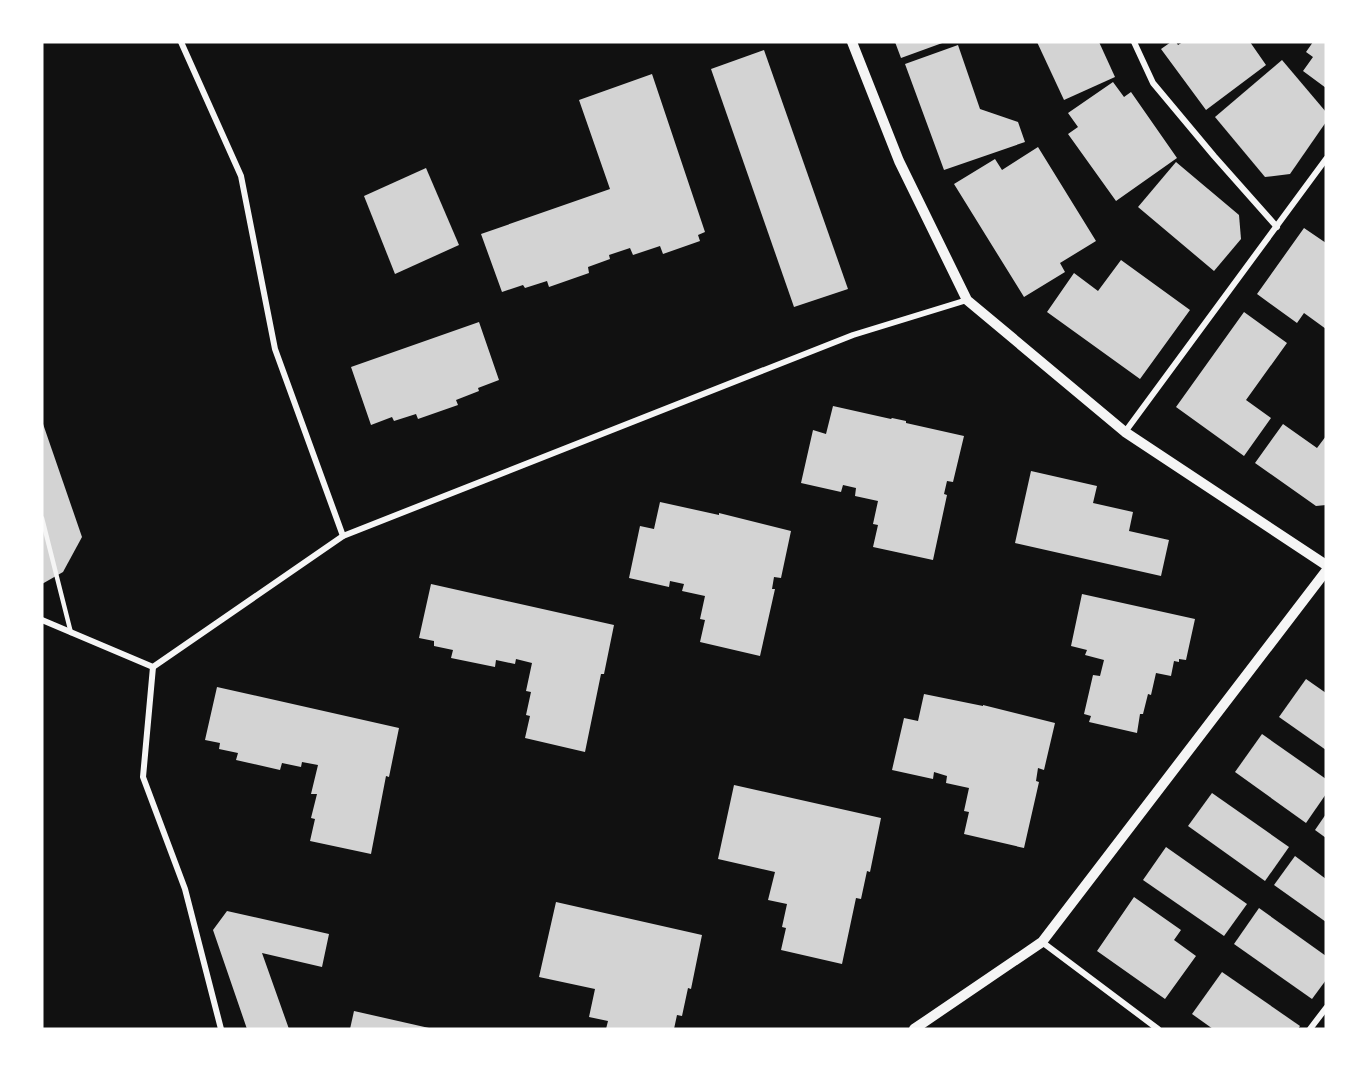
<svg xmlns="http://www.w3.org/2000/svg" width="1368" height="1071" font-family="'Space Grotesk',sans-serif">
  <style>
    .building { fill: #d3d3d3 }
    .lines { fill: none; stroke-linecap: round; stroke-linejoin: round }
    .service { stroke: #f5f5f5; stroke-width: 4.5 }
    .minor { stroke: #f5f5f5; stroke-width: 6 }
    .tertiary { stroke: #f5f5f5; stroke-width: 10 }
  </style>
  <rect width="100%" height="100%" fill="#111"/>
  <g class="building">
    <path d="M895,42H945L901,58Z"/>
    <path d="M1037,42H1099L1115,77L1064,100Z"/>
    <path d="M1171,42H1176L1178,45L1183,42H1250L1266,65L1206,110L1161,49Z"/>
    <path d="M1313,42H1326V88L1303,71L1313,57L1306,52Z"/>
    <path d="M958,45L980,109L1018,122L1025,142L944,170L905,64Z"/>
    <path d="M764,50L848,289L794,307L711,69Z"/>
    <path d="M1282,60L1326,112V122L1290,174L1265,177L1215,117Z"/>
    <path d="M652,74L705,232L698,235L700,241L663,254L660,246L633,255L630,248L609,255L610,259L588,267L589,273L549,287L547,281L525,288L523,285L502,292L481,234L610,189L579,100Z"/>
    <path d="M1113,82L1124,97L1131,92L1177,158L1116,201L1068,134L1078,127L1068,113Z"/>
    <path d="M1038,147L1096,241L1060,263L1065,272L1024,297L954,184L995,159L1002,170Z"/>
    <path d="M1176,162L1239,215L1241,239L1214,271L1138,207Z"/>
    <path d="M426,168L459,245L395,274L364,196Z"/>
    <path d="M1304,228L1326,243V329L1304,313L1297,323L1257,294Z"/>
    <path d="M1121,260L1190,310L1140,379L1047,312L1074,273L1098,291Z"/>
    <path d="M1244,312L1287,343L1246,400L1271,418L1244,456L1176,407Z"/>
    <path d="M479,322L499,380L478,388L479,391L456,400L458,405L418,419L416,414L394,421L392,417L371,425L351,367Z"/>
    <path d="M833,406L891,419L892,418L906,421V423L964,436L953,482L947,481L944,494L947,495L933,560L873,547L878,525L873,524L878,501L855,496L856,488L843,485L841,492L801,483L813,430L826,434Z"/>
    <path d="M42,421L82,537L63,572L42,584Z"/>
    <path d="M1283,424L1317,448L1326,436V505L1316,506L1255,463Z"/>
    <path d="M1031,471L1097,486L1093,503L1133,512L1129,531L1169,540L1161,576L1015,543Z"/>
    <path d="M660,502L719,515V513L791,531L781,578L774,577L772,589H775L760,656L700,642L705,620L700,619L705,596L682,591L684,584L670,581L669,587L629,578L640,526L654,529Z"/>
    <path d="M431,584L614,625L604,674H601L585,752L525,738L530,716L526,715L531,692L526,691L532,663L516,659L515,664L496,660L495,667L451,658L453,650L434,646V641L419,638Z"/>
    <path d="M1082,594L1195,619L1186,660L1179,659V662L1174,661L1171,676L1156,673L1151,695L1148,694L1143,714H1140L1137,733L1089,722L1091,716L1084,714L1093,675L1100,676L1104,660L1085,655L1087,650L1071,646Z"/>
    <path d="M1306,679L1326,693V750L1279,717Z"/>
    <path d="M217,687L399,728L389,777L386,776L371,854L310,841L315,819L311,818L317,794H311L318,765L302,762L301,767L282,763L280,770L236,760L238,753L219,749L220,743L205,740Z"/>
    <path d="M924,694L983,706V705L1055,723L1044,770L1038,768L1036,781L1039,782L1024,848L964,834L969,812L964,811L969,788L946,783L947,776L934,772L933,779L892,770L904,718L918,721Z"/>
    <path d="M1262,734L1326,779V794L1306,823L1235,772Z"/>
    <path d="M734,785L881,818L870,872L867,871L861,899L856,898L842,964L781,950L786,928L782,927L787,904L768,900L775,872L718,859Z"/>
    <path d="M1212,793L1289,847L1265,881L1188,826Z"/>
    <path d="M1326,814V838L1315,830Z"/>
    <path d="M1166,847L1247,904L1224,936L1143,880Z"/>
    <path d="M1295,856L1326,879V922L1274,885Z"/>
    <path d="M1134,897L1181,930L1174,940L1196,956L1165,999L1097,951Z"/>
    <path d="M556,902L702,935L691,989L688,988L682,1016L677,1015L674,1029H606L608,1021L589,1017L595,989L539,977Z"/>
    <path d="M1259,908L1326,956V980L1312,999L1234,944Z"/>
    <path d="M227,911L329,934L322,967L262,953L289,1029H247L213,930Z"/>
    <path d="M1222,972L1300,1026L1298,1029H1213L1192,1014Z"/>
    <path d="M354,1011L429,1028V1029H350Z"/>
  </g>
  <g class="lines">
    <path class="service" d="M42,518L71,633"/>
    <g class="minor">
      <path d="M181,42L241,176L275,349L343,536"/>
      <path d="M1134,42L1153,83L1214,156L1277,227"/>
      <path d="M1125,432L1326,159"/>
      <path d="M42,620L153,667L343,536L853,335L967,300"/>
      <path d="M153,667L143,777L185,889L221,1029"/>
      <path d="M1042,942L1158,1029"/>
      <path d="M1310,1029L1326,1008"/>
    </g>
    <g class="tertiary">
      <path d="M852,42L899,161L967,300L1125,432L1326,565"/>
      <path d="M914,1029L1042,942L1326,571"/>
    </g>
  </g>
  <rect width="1368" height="1071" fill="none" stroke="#ffffff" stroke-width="87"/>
</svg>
